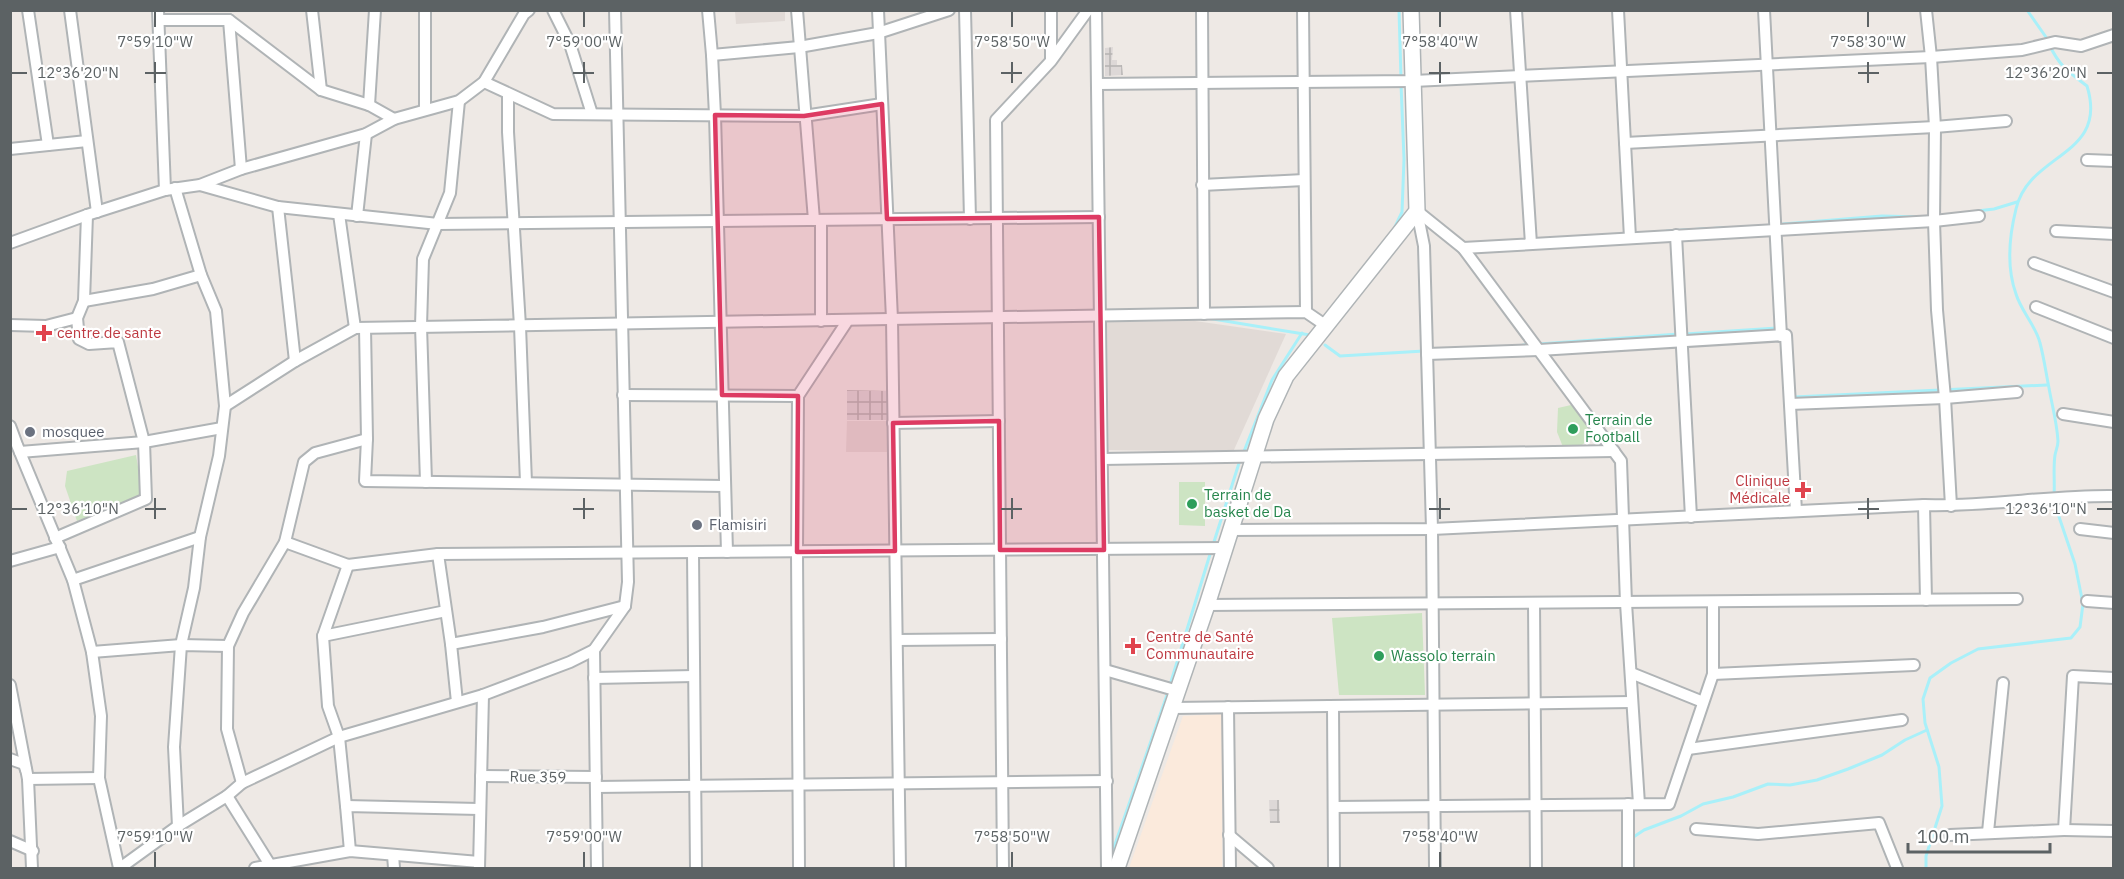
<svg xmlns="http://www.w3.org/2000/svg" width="2124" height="879" font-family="'IBM Plex Sans',sans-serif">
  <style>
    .commercial { fill: #fbeadc }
    .industrial { fill: url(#industrial-grid) }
    .education { fill: #e1dad6 }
    .garden { fill: #cde4c3 }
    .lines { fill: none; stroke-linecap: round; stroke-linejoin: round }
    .stream { stroke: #a9f0f9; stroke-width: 3 }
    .street-casing { stroke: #b0b4b6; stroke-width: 14 }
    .secondary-casing { stroke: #afb4b6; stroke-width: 18 }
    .street { stroke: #fff; stroke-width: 10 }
    .secondary { stroke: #fff; stroke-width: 15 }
    .marked { fill: #dd3b63; fill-opacity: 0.2; stroke: #dd3b63; stroke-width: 4.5; stroke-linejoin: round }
    .ticks { fill: none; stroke: #5c6264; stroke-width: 2 }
    .health-dot { fill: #e0444e; stroke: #fff; stroke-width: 2 }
    .leisure-dot { fill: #2e9e5b; stroke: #fff; stroke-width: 2 }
    .worship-dot { fill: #6b7280; stroke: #fff; stroke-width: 2 }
    .labels { text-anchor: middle; stroke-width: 4.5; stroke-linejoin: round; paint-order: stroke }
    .health-label { font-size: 15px; fill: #be3a42; stroke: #fff; text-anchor: start }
    .leisure-label { font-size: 15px; fill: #27864d; stroke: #fff; text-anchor: start }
    .worship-label { font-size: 15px; fill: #5b616d; stroke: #fff; text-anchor: start }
    .street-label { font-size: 15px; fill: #5c6264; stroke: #fff }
    .ticks-label { font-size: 15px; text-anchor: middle; fill: #5c6264; stroke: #fff; stroke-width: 4.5; stroke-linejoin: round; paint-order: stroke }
  </style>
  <defs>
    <pattern id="industrial-grid" width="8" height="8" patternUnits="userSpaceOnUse" patternTransform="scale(1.5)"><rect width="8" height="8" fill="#ddd8d7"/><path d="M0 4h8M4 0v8" fill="none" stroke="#b6b3b2"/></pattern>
  </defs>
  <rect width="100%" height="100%" fill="#eee9e5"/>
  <path class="commercial" d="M1223,714L1222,868H1129L1183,716Z"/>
  <g class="industrial">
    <path d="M1113,47L1112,60H1117V65H1122L1123,75L1105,76V48Z"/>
    <path d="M847,390L889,391V420H847Z"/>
    <path d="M1269,800H1279L1280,823H1270Z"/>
  </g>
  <g class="education">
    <path d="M735,11H785V21L736,24Z"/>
    <path d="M1195,321L1286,334L1233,452L1109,450L1107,322Z"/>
    <path d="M847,421H888V452H846Z"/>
  </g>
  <g class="garden">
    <path d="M1571,405L1590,426L1587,441L1578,448L1563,447L1557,432L1558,408Z"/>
    <path d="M136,455L143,496L77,521L65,486L67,471Z"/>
    <path d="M1179,482H1205V526L1179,525Z"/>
    <path d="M1422,613L1425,695H1339L1332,618Z"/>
  </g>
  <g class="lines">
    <g class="stream">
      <path d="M1399,10L1401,78"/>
      <path d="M2027,10L2048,40"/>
      <path d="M2050,46C2060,67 2069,72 2087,86C2109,157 2029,152 2016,209C2009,237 2006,266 2016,294C2021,311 2036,326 2040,343C2044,358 2046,373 2049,388C2052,405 2057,423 2058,441C2058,446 2056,450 2055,455C2053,468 2055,482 2054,496"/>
      <path d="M1977,211L1994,209L2017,202"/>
      <path d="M1783,224L1882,216L1922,217"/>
      <path d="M1394,229L1402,212L1404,159L1401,84"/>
      <path d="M1667,231L1722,228"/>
      <path d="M1207,318L1310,335L1312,333"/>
      <path d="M1685,334L1777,328"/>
      <path d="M1539,344L1679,334"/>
      <path d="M1325,345L1340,356L1424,351"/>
      <path d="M1518,346L1532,344"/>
      <path d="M1794,397L2047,385"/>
      <path d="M1243,454L1272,380L1302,333"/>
      <path d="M1213,545L1240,460"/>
      <path d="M1170,685L1211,551"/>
      <path d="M1632,838L1644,830L1681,816L1703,804L1733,797L1768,784L1790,785L1817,780L1848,769L1882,755L1905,740L1927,730"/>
      <path d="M1112,853L1168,692"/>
      <path d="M1926,868V856L1942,806L1939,767L1925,723L1923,699L1930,678L1951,663L1978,649L2071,638L2080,627L2083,604L2075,564L2054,502"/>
    </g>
    <g class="street-casing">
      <g id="street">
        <path d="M28,10L48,145"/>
        <path d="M70,10L97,212"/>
        <path d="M158,10L165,190"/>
        <path d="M312,10L321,90"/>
        <path d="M425,10V109"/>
        <path d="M553,10L570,44L592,114"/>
        <path d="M708,10L712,55L715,115L727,552"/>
        <path d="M797,10L814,220"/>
        <path d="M878,10L892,319L900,868"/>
        <path d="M965,10L970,219"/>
        <path d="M1096,10L1107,868"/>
        <path d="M1202,10L1204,314"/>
        <path d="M1303,10L1306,312"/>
        <path d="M1516,10L1531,244"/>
        <path d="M1618,10L1630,238"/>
        <path d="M1764,10L1781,336"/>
        <path d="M1926,10L1931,57L1935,127L1934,221L1937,310L1945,398L1951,506"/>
        <path d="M159,20H229L321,90L369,105L394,119"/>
        <path d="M229,20L241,169"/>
        <path d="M712,55L799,47L878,33L949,10"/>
        <path d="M1051,60V10"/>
        <path d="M484,82L553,114L804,116L882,104"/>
        <path d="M1097,84L1413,81L1931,57L2022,50L2055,42L2081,46L2114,35"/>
        <path d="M508,95V132L520,326L526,483"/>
        <path d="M369,105L375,10"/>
        <path d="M1625,143L1935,127L2006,121"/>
        <path d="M10,149L87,141"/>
        <path d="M2087,160L2114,161"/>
        <path d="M200,185L278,207L438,224L1099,217"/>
        <path d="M1202,185L1304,180"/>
        <path d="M175,188L201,275L216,311L225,406L219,456L200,537L194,588L181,645L174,747L178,826"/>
        <path d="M278,207L295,361"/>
        <path d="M1417,211L1463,248L1621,461L1626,603L1639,804"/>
        <path d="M1417,211L1424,246L1432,529L1435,868"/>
        <path d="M339,214L355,328L1306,312L1325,325"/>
        <path d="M357,216L366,134"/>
        <path d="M821,220V321"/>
        <path d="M2056,231L2114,234"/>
        <path d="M1676,235L1691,517"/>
        <path d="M10,243L87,215L165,190L200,185L241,169L366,134L394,119L459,101L484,82L524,14L529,10"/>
        <path d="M1463,248L1934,221L1979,216"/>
        <path d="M2034,263L2114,292"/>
        <path d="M84,301L153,289L201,275"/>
        <path d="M2036,307L2114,338"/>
        <path d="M10,325L46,326L77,318"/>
        <path d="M365,328L367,439L365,481L724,486"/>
        <path d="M1427,354L1539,350L1786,335L1796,511"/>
        <path d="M623,395L798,396"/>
        <path d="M1790,404L1945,398L2017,392"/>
        <path d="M225,406L295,361L355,328"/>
        <path d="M2063,414L2114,422"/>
        <path d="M893,423L999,421"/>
        <path d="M10,426L17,445L73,580L92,652L101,716L99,778L119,868"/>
        <path d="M20,452L144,442L222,428"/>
        <path d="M1102,459L1614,451"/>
        <path d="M426,482L421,326L423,259L450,193L459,101"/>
        <path d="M1924,505L1926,600"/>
        <path d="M2080,529L2114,533"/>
        <path d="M1230,530L1432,529L1924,505C1987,507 2050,495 2114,496"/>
        <path d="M55,538L146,499L144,442L118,342L89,344L79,339L77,318L84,301L87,215"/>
        <path d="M285,542L348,565L438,554L1225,548"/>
        <path d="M693,553L696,868"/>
        <path d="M438,554L451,644L543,627L625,606"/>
        <path d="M10,561L60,547"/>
        <path d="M73,580L200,537"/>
        <path d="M2087,601L2114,603"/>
        <path d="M1534,603L1536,868"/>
        <path d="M1207,605L2017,599"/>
        <path d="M323,636L446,611"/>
        <path d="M897,640L1001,639"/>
        <path d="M451,644L457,702"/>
        <path d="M594,650L597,868"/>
        <path d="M92,652L181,645L228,646"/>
        <path d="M1105,670L1178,691"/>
        <path d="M1631,673L1703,702"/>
        <path d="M1713,674L1914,665"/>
        <path d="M594,678L694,676"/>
        <path d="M10,685L28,779L32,868"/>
        <path d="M1333,706L1334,868"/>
        <path d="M1228,707L1230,868"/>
        <path d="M1172,708L1632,702"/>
        <path d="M1688,749L1902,720"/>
        <path d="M10,759L24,764L26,770"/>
        <path d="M481,776L596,777"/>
        <path d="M28,779L99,778"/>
        <path d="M242,783L227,729L228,646L243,613L285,542L304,462L315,453L367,439"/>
        <path d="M596,787L1107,781"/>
        <path d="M227,796L272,868"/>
        <path d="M346,806L339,737L328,706L323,636L348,565"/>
        <path d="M1334,807L1669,804L1713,674V602"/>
        <path d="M1696,829L1758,834L1879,823L1897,868"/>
        <path d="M2064,830L2114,831"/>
        <path d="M1988,832L2003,683"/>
        <path d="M1229,835L1268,868"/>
        <path d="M1950,835L2064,830L2073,676L2114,678"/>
        <path d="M10,841L33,851"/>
        <path d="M350,851L346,806L479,809"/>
        <path d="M393,855L394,868"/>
        <path d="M120,868L178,826L227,796L242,783L339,737L483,695L570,662L594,650L625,606L628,582L615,10"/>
        <path d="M255,868L350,851L479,862"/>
        <path d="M479,868L483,695"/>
        <path d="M799,868L797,552L798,396L848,320"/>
        <path d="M1003,868L996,120L1051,61L1088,10"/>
        <path d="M1628,868V804"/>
      </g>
    </g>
    <g class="secondary-casing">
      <path id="secondary" d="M1117,868L1207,605L1266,419L1286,376L1417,211L1411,10"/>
    </g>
    <use href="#street" class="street"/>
    <use href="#secondary" class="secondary"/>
  </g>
  <path class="marked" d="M882,104L887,219L1099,217L1104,550H1000L999,421L893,423L895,551L797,552L798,396L722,395L715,115L804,116Z"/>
  <path class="ticks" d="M155,12V27M584,12V27M1012,12V27M1440,12V27M1868,12V27M155,62V83M584,62V83M1012,62V83M1440,62V83M1868,62V83M12,73H27M145,73H166M573,73H594M1001,73H1022M1429,73H1450M1858,73H1879M2097,73H2112M155,498V519M584,498V519M1012,498V519M1440,498V519M1868,498V519M12,509H27M145,509H166M573,509H594M1001,509H1022M1429,509H1450M1858,509H1879M2097,509H2112M155,852V867M584,852V867M1012,852V867M1440,852V867"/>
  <g class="health-dot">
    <path d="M41 324h6v6h6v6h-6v6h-6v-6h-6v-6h6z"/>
    <path d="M1800 481h6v6h6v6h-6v6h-6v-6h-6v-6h6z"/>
    <path d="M1130 637h6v6h6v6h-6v6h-6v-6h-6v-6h6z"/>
  </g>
  <g class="leisure-dot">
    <circle cx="1573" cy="429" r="6"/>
    <circle cx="1192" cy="504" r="6"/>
    <circle cx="1379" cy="656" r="6"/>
  </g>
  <g class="worship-dot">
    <circle cx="30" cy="432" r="6"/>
    <circle cx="697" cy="525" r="6"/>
  </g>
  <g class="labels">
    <g class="health-label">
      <text x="57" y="338">centre de sante</text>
      <text x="1790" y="486" text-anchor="end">Clinique<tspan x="1790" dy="17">Médicale</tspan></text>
      <text x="1146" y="642">Centre de Santé<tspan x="1146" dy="17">Communautaire</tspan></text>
    </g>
    <g class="leisure-label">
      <text x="1585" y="425">Terrain de<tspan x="1585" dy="17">Football</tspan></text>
      <text x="1204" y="500">Terrain de<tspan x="1204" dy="17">basket de Da</tspan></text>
      <text x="1391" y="661">Wassolo terrain</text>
    </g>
    <g class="worship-label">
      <text x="42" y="437">mosquee</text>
      <text x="709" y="530">Flamisiri</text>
    </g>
    <g class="street-label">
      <text transform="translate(538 777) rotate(1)" y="5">Rue 359</text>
    </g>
  </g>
  <g class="ticks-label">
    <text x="155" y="47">7°59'10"W</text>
    <text x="584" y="47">7°59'00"W</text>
    <text x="1012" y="47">7°58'50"W</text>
    <text x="1440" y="47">7°58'40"W</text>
    <text x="1868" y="47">7°58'30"W</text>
    <text x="78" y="78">12°36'20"N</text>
    <text x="2046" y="78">12°36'20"N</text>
    <text x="78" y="514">12°36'10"N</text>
    <text x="2046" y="514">12°36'10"N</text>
    <text x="155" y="842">7°59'10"W</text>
    <text x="584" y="842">7°59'00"W</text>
    <text x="1012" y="842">7°58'50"W</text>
    <text x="1440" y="842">7°58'40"W</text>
  </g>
  <rect width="2124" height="879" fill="none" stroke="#5c6264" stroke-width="24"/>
  <path d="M1908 843v9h142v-9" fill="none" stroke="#5c6264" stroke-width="3"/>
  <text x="1917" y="843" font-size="18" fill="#5c6264" stroke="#ffffff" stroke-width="4.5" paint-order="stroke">100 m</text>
</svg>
